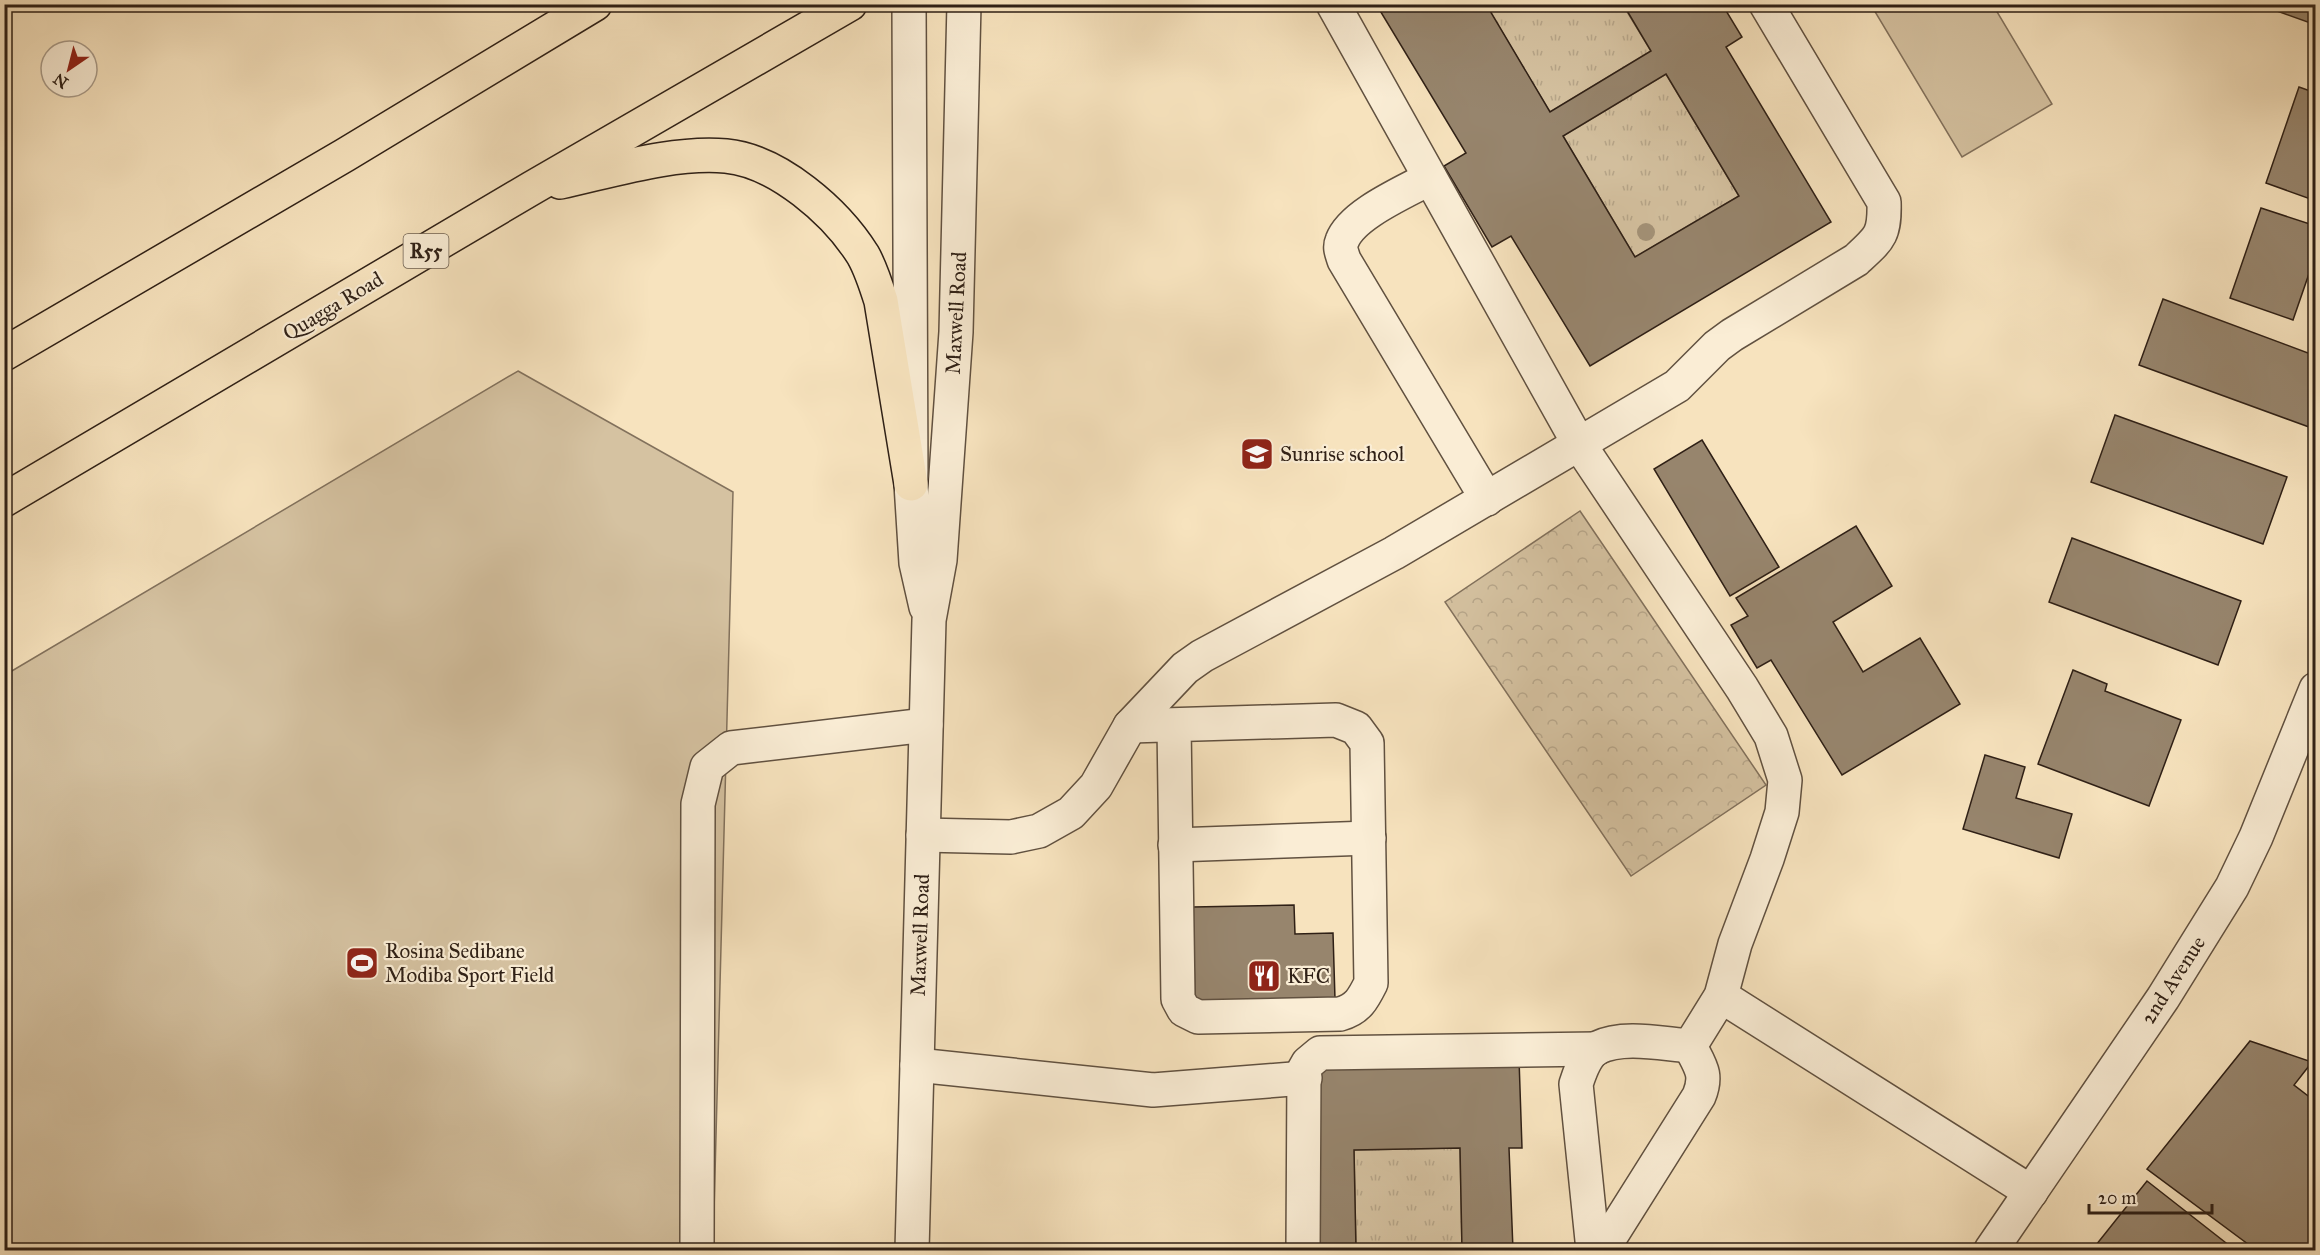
<svg xmlns="http://www.w3.org/2000/svg" width="2320" height="1255" font-family="'IM FELL Great Primer',serif">
  <style>
    .grass { fill: url(#grass-tufts); stroke: #82715c; stroke-width: 1.5 }
    .park { fill: url(#park-crowns); stroke: #82715c; stroke-width: 1.5 }
    .pitch { fill: #d5c2a1; stroke: #82715c; stroke-width: 1.5 }
    .building { fill: #97856d; stroke: #2f2016; stroke-width: 1.5; fill-rule: evenodd }
    .lines { fill: none; stroke-linecap: round; stroke-linejoin: round }
    .minor-casing { stroke: #615140; stroke-width: 36 }
    .major-casing { stroke: #2f2016; stroke-width: 36 }
    .minor { stroke: #faedd5; stroke-width: 33 }
    .major { stroke: #f7e3be; stroke-width: 33 }
    .tree { fill: #a49379 }
    .labels { text-anchor: middle; stroke-width: 4.5; stroke-linejoin: round; paint-order: stroke }
    .shield { fill: #faedd5; stroke: #6c5e4f; stroke-width: 1.5 }
    .shield-label { font-size: 20px; font-weight: bold; fill: #2f2016 }
    .street-label { font-size: 21px; fill: #2f2016; stroke: #faedd5 }
    .poi-label { font-size: 21px; fill: #2f2016; stroke: #faedd5; text-anchor: start }
  </style>
  <defs>
    <pattern id="grass-tufts" width="24" height="20" patternUnits="userSpaceOnUse" patternTransform="scale(1.5)"><rect width="24" height="20" fill="#d5c2a1"/><path d="M3 7l-1-3M5 7V3M7 7l1-3M15 17l-1-3M17 17v-4M19 17l1-3" fill="none" stroke="#b7a68a"/></pattern>
    <pattern id="park-crowns" width="20" height="18" patternUnits="userSpaceOnUse" patternTransform="scale(1.5)"><rect width="20" height="18" fill="#d5c2a1"/><path d="M2 6a3 3 0 1 1 6 0M12 15a3 3 0 1 1 6 0" fill="none" stroke="#b7a68a"/></pattern>
  </defs>
  <rect width="100%" height="100%" fill="#f7e3be"/>
  <filter id="stains"><feTurbulence type="fractalNoise" baseFrequency=".00333" numOctaves="4"/><feColorMatrix values="0 0 0 0 .2 0 0 0 0 .09 0 0 0 0 .02 0 0 0 .5 -.17"/></filter>
  <radialGradient id="worn" r=".72"><stop offset=".6" stop-color="#630" stop-opacity="0"/><stop offset="1" stop-color="#630" stop-opacity=".3"/></radialGradient>
  <g class="grass">
    <path d="M1486,5H1623L1651,51L1550,112Z"/>
    <path d="M1666,74L1739,196L1635,257L1563,136Z"/>
    <path d="M1460,1148L1462,1250H1356L1354,1150Z"/>
  </g>
  <path class="park" d="M1580,511L1766,785L1631,876L1445,602Z"/>
  <g class="pitch">
    <path d="M1871,5H1993L2052,104L1962,157Z"/>
    <path d="M518,371L733,492L713,1250H5V675Z"/>
  </g>
  <g class="building">
    <path d="M1376,4H1486L1550,112L1651,51L1623,4H1722L1742,37L1726,47L1831,222L1590,366L1511,236L1492,247L1444,166L1466,153ZM1666,74L1739,196L1635,257L1563,136Z"/>
    <path d="M2279,4H2316V25L2277,11Z"/>
    <path d="M2299,87L2316,93V201L2266,183Z"/>
    <path d="M2261,208L2316,226V266L2312,265L2293,320L2230,298Z"/>
    <path d="M2163,299L2316,356V409L2309,427L2139,365Z"/>
    <path d="M2115,415L2287,477L2263,544L2091,482Z"/>
    <path d="M1702,440L1779,567L1730,596L1654,469Z"/>
    <path d="M1856,526L1892,586L1833,622L1863,672L1920,638L1960,704L1842,775L1771,660L1757,668L1731,625L1748,616L1736,598Z"/>
    <path d="M2072,538L2241,601L2218,665L2049,602Z"/>
    <path d="M2073,670L2107,684L2105,691L2181,720L2149,806L2038,764Z"/>
    <path d="M1985,755L2025,767L2016,798L2072,814L2059,858L1963,829Z"/>
    <path d="M1294,905L1295,934L1333,933L1335,999L1195,1003L1193,907Z"/>
    <path d="M2250,1041L2312,1062L2294,1085L2316,1102V1250H2256L2147,1169Z"/>
    <path d="M1519,1059L1522,1148H1509L1513,1250H1462L1460,1148L1354,1150L1356,1250H1319L1312,1065Z"/>
    <path d="M2147,1181L2235,1250H2092Z"/>
  </g>
  <g class="lines">
    <g class="minor-casing">
      <g id="minor">
        <path d="M909,4L911,484L916,563L926,607"/>
        <path d="M1333,4L1579,444L1742,688L1771,736L1785,780L1782,812L1767,859L1735,944L1721,996L1690,1046"/>
        <path d="M1430,178C1405,192 1352,214 1342,241C1339,248 1342,253 1344,260L1487,499"/>
        <path d="M1130,726L1336,720L1356,728L1367,743L1371,983C1363,999 1358,1009 1340,1014L1198,1017L1184,1010L1178,999L1174,725"/>
        <path d="M923,835L1011,837L1039,831L1071,813L1096,786L1130,726L1185,668L1202,656L1394,553L1677,386L1717,346L1732,335L1856,260C1880,238 1885,235 1884,202L1766,4"/>
        <path d="M1175,845L1369,838"/>
        <path d="M1721,996L2031,1192"/>
        <path d="M917,1065L1153,1090L1305,1078"/>
        <path d="M697,1250L698,804L707,767L731,748L926,725"/>
        <path d="M912,1250L929,620L940,560L956,332L964,4"/>
        <path d="M1303,1250L1304,1070L1308,1063L1320,1053L1596,1049"/>
        <path d="M1593,1250L1576,1084C1580,1072 1585,1055 1597,1048C1624,1035 1662,1044 1690,1046"/>
        <path d="M1602,1250L1699,1096C1708,1074 1700,1066 1690,1046"/>
        <path d="M1991,1250L2163,998L2232,887L2256,837L2316,689"/>
      </g>
    </g>
    <g class="major-casing">
      <g id="major">
        <path d="M560,182C611,171 674,151 726,156C778,161 836,212 863,255C871,269 876,285 881,301L911,484"/>
        <path d="M4,354L345,155L595,4"/>
        <path d="M4,500L532,188L850,4"/>
      </g>
    </g>
    <use href="#minor" class="minor"/>
    <use href="#major" class="major"/>
  </g>
  <circle class="tree" cx="1646" cy="232" r="9"/>
  <defs>
    <g id="school-square" transform="scale(1.725)"><rect x="-9" y="-9" width="18" height="18" rx="4" fill="#8f2418" stroke="#faedd5"/><path d="M0-5L7-2L0 1L-7-2ZM-4 1L0 2.5L4 1V4Q0 6-4 4Z" fill="#fff"/></g>
    <g id="stadium-square" transform="scale(1.725)"><rect x="-9" y="-9" width="18" height="18" rx="4" fill="#8f2418" stroke="#faedd5"/><path d="M0-5a6.5 5 0 1 0 0 10a6.5 5 0 1 0 0-10ZM-3.5-1.8h7v3.6h-7Z" fill="#fff"/></g>
    <g id="restaurant-square" transform="scale(1.725)"><rect x="-9" y="-9" width="18" height="18" rx="4" fill="#8f2418" stroke="#faedd5"/><path d="M-5-6h1v4h1v-4h1v4h1v-4h1v5L-1.5 .5V6h-2V.5L-5-1ZM5-6V6H3V1.5H1.5Q1.5-4 5-6Z" fill="#fff"/></g>
  </defs>
  <g fill-rule="evenodd">
    <use href="#school-square" x="1257" y="454"/>
    <use href="#stadium-square" x="362" y="963"/>
    <use href="#restaurant-square" x="1264" y="976"/>
  </g>
  <g class="labels">
    <rect class="shield" x="403.5" y="234" width="45" height="34" rx="4.5"/>
    <g class="shield-label">
      <text x="426" y="258">R55</text>
    </g>
    <g class="street-label">
      <text transform="translate(333 306) rotate(-31)" y="7">Quagga Road</text>
      <text transform="translate(956 313) rotate(-87)" y="7">Maxwell Road</text>
      <text transform="translate(920 935) rotate(-88)" y="7">Maxwell Road</text>
      <text transform="translate(2173 980) rotate(-57)" y="7">2nd Avenue</text>
    </g>
    <g class="poi-label">
      <text x="1280" y="461">Sunrise school</text>
      <text x="385" y="958">Rosina Sedibane<tspan x="385" dy="24">Modiba Sport Field</tspan></text>
      <text x="1287" y="983">KFC</text>
    </g>
  </g>
  <rect width="2320" height="1255" fill="none" stroke="#f7e3be" stroke-width="24"/>
  <rect x="6" y="6" width="2308" height="1243" fill="none" stroke="#2f2016" stroke-width="3"/>
  <rect x="12" y="12" width="2296" height="1231" fill="none" stroke="#2f2016" stroke-width="1.5"/>
  <g transform="translate(69 69) rotate(215)"><circle r="28" fill="#faedd5" stroke="#a99b89" stroke-width="1.5"/>
  <path d="M0-4.5L10 22L0 15L-10 22Z" fill="#8f2418"/>
  <text y="-9" font-size="16" font-weight="bold" text-anchor="middle" fill="#2f2016">N</text>
  </g>
  <path d="M2089 1204v9h123v-9" fill="none" stroke="#2f2016" stroke-width="3"/>
  <text x="2098" y="1204" font-size="18" fill="#2f2016" stroke="#faedd5" stroke-width="4.5" paint-order="stroke">20 m</text>
  <rect width="100%" height="100%" filter="url(#stains)"/>
  <rect width="100%" height="100%" fill="url(#worn)"/>
</svg>
